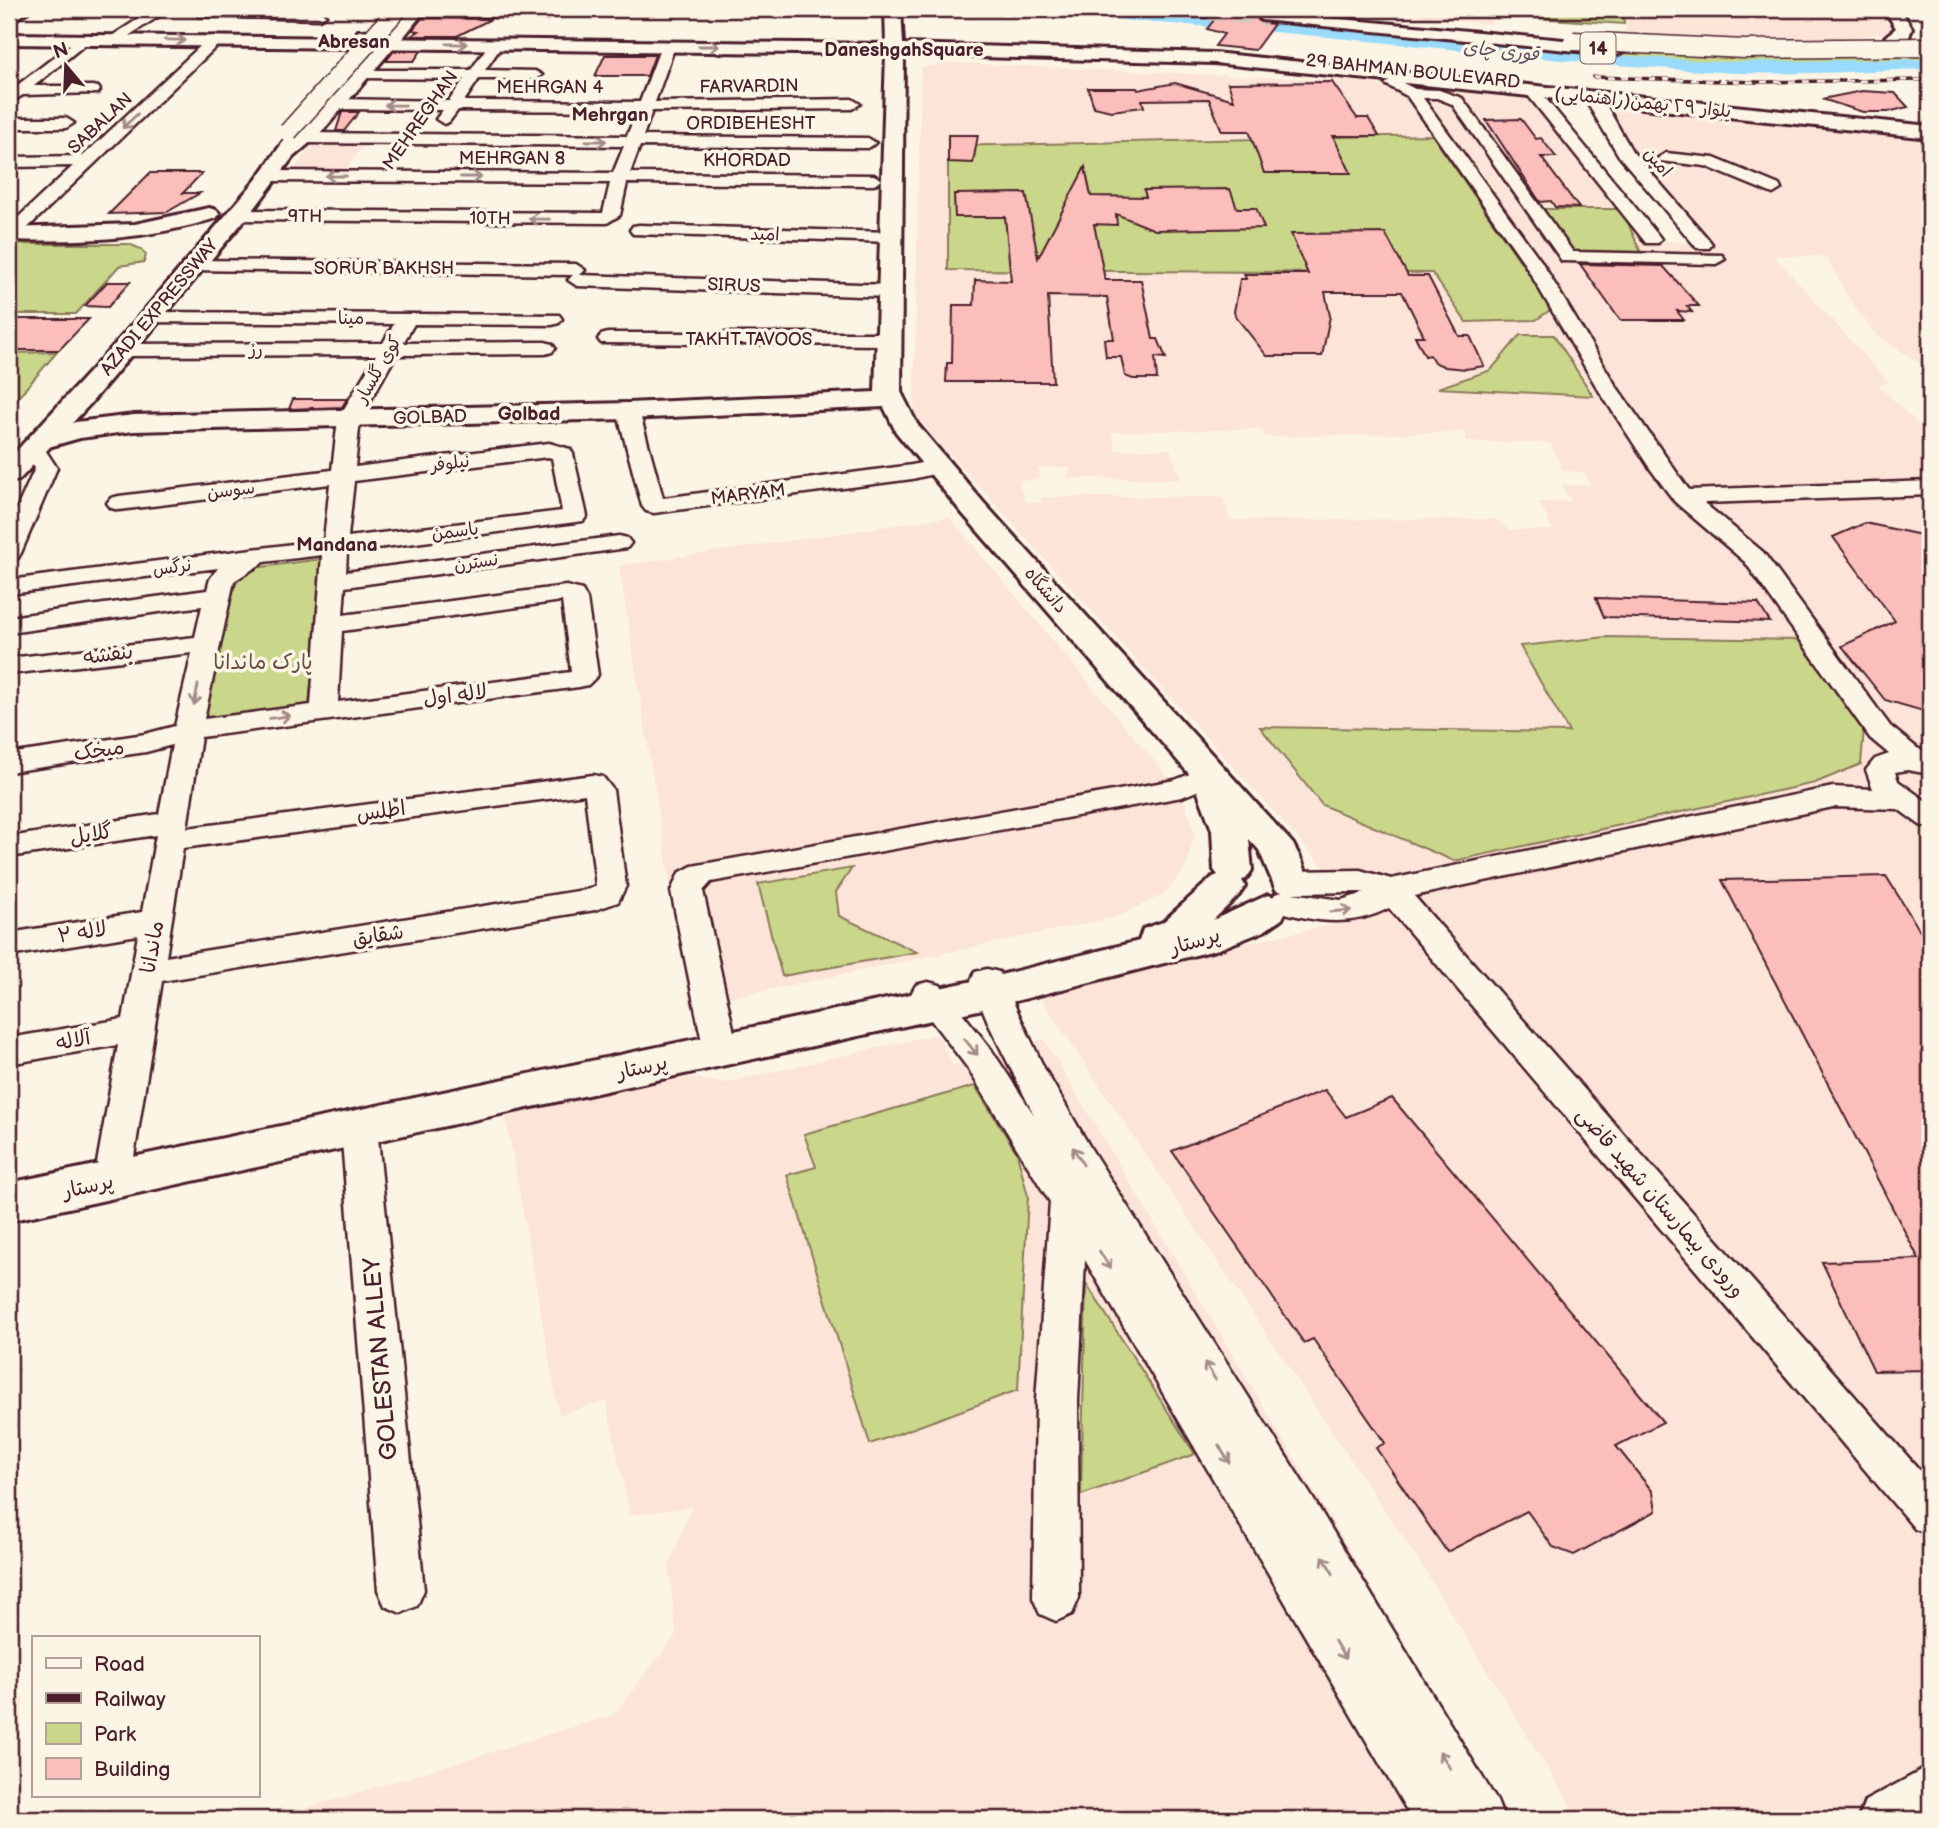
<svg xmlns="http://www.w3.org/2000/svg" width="1939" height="1828" font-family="'Balsamiq Sans','Playpen Sans Arabic',sans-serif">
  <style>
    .built { fill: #fce4d8; fill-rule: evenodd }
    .green { fill: #cad68a; stroke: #8a7a5a; stroke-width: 2 }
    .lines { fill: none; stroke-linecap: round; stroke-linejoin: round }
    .river { fill: #9adbfc; fill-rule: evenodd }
    .building { fill: #fbbebb; stroke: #4a1f2b; stroke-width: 2 }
    .highway-tunnel { stroke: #d8cac0; stroke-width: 18; stroke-dasharray: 18 9; stroke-linecap: butt }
    .minor-casing { stroke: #4a1f2b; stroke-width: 5 }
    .major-casing { stroke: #4a1f2b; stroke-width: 6 }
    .highway-casing { stroke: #4a1f2b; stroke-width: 6 }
    .minor { fill: #fcf5e5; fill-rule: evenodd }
    .major { fill: #fcf5e5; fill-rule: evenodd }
    .highway { fill: #fcf5e5; fill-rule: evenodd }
    .rail-casing { stroke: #4a1f2b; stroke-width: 3.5 }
    .rail { stroke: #fcf5e5; stroke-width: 2.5; stroke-dasharray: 7; stroke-linecap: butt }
    .highway-bridge-casing { stroke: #4a1f2b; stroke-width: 21; stroke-linecap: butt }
    .highway-bridge { stroke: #fcf5e5; stroke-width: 18 }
    .oneway { stroke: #a38a88 }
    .labels { text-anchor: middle; stroke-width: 7; stroke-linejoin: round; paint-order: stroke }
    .far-street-label { font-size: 18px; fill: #4a1f2b; stroke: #fcf5e5 }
    .far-neighbourhood-label { font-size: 19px; font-weight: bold; fill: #4a1f2b; stroke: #fcf5e5 }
    .shield { fill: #fcf5e5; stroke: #7f5f63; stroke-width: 2 }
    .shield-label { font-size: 19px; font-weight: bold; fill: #4a1f2b }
    .far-water-label { font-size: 19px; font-style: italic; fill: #5e4e5f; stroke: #fcf5e5 }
    .street-label { font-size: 21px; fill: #4a1f2b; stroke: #fcf5e5 }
    .park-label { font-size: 21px; fill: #6a4d43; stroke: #fcf5e5 }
    .near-street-label { font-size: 24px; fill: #4a1f2b; stroke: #fcf5e5 }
  </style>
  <rect width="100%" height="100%" fill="#fcf5e5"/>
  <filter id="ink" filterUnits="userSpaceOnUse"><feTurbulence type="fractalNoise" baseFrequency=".0143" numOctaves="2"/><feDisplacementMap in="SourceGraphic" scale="14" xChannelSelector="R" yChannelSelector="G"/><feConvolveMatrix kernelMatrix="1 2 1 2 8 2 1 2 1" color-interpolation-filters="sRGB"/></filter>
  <g filter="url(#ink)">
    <g class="built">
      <path d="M1419,9H1491V24L1419,17Z"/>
      <path d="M1624,9H1878L1891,27L1887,33L1834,39L1677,38L1626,34Z"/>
      <path d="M951,63L1378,82L1380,88L1392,84L1419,88L1424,85L1527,96L1648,240L1703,244L1710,249L1630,152L1607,106L1930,139V370L1876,335L1851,301L1825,256H1774L1888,382L1878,385L1930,435V1819H1579L1419,1561L1033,987L1366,918L1330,874L916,417L914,402L921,68ZM1262,429L1265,437L1466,432L1465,442L1550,443L1563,470L1585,473L1591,485H1562L1570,501L1539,502L1553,530H1509L1495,519L1230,520L1223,497H1040L1042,503L1025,502L1018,481L1040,479L1038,468L1070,467L1067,478L1181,479L1170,449L1116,450L1112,432Z"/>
      <path d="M315,140H366L344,173L292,172Z"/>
      <path d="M949,517L1182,794L1195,834L1185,869L1164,894L1117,917L690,1006L619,566Z"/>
      <path d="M937,1034L953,1065L1044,1039L1510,1819H271L613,1715L676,1635L669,1565L692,1507L630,1515L606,1401L559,1415L503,1100L641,1069L725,1083Z"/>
      <path d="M23,1697L10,1819H9V1700Z"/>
    </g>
    <g class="green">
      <path d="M1536,9H1623L1624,24L1536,18Z"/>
      <path d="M1271,20L1705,56H1930V63L1712,65L1600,58L1284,26Z"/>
      <path d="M1432,135L1553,308L1536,320L1466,322L1432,273L948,270V146Z"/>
      <path d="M1538,209H1622L1641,253H1575Z"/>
      <path d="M9,244H129L141,249L146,255L144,262L119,266L76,314H9Z"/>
      <path d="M1520,335H1554L1593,396L1438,388L1491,370Z"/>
      <path d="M57,352L9,408V353Z"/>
      <path d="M321,559L309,707L199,723C205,695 227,580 247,569Z"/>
      <path d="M1607,637L1798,640L1864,728L1861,764L1815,783L1454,861L1322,805L1260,727L1569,732L1520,646Z"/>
      <path d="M852,868L836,892L839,916L917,952L782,976L758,884Z"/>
      <path d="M975,1086L1017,1153L1028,1196L1018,1390L870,1444L787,1175L816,1167L804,1134Z"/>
      <path d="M1086,1283L1195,1454L1081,1495Z"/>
    </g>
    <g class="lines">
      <path class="river" d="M1066,9L1159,12L1597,54L1722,62L1930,59V69C1860,71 1788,76 1718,72C1558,63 1398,42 1238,29C1213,26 1076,20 1066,9Z"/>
    </g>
    <g class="building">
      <path d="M1223,9H1267L1259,13L1257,18L1261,23L1274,24L1255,50L1215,46L1224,34L1207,29Z"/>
      <path d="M422,18L491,19L457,36H411L419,31L412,30Z"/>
      <path d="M394,51H421L414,61H386Z"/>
      <path d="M605,55H655L647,76H595Z"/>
      <path d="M1332,82L1357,118H1368L1379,136H1333L1351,173H1264L1249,131H1222L1209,99L1142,100L1144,107L1111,111L1094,107L1088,88H1137L1138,90L1175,83L1234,100L1228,83Z"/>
      <path d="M1862,91L1895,93L1908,107L1888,112H1863L1822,99Z"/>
      <path d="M342,112H359L344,131H336Z"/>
      <path d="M1521,119L1536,139L1541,138L1556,157H1541L1579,208L1555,207L1551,201L1540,202L1486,120Z"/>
      <path d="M948,135H978L973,163L948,162Z"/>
      <path d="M1085,167L1091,196L1146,197L1144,190L1230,189L1237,208H1256L1264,228L1155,230L1116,214L1117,225L1094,224L1105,280H1141L1153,339H1158L1166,358L1155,357L1157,379H1133L1125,376L1121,357H1106L1104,339H1114L1107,297L1048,296L1053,382H946L947,363H952L953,305H974L975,280L1011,281L1005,217H955L954,194L1026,193L1038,258Z"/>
      <path d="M150,173H202L183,193H200L167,212L109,214Z"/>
      <path d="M1385,233L1408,276H1428L1459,336H1470L1484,366L1466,369L1445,367L1434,362L1430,355L1425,356L1415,336H1424L1402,292H1325L1330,316L1322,356H1267L1236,317L1234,312L1240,279H1246L1244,274H1308L1291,234Z"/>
      <path d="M1580,264L1663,266L1699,306H1687L1692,312L1677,311L1684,320H1620Z"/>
      <path d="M107,282H130L108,307L85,306Z"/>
      <path d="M9,319H89L59,350H9Z"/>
      <path d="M293,399H347L342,407L289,409Z"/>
      <path d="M1865,523L1921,535L1930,545V713L1885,700L1842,646L1895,621L1833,537Z"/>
      <path d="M1596,598L1758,603L1770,622L1604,617Z"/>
      <path d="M1886,876L1930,947V1370L1874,1371L1822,1262L1919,1259L1722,880Z"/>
      <path d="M1325,1090L1346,1117L1392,1098L1663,1422L1616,1446L1653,1492L1656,1511L1574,1555L1553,1547L1527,1511L1447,1552L1376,1448L1385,1443L1313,1339L1304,1343L1172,1151Z"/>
    </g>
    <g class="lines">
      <path class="highway-tunnel" d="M1206,11L1267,17"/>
      <g class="minor-casing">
        <g id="minor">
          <path d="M17,9H33L9,23V14Z"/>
          <path d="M154,9H170L119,42H109L107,39Z"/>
          <path d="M203,9L319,11L326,15L319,19L198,16V10Z"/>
          <path d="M411,9L546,10L553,14L546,18L416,15L411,14Z"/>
          <path d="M83,35L88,36V42L34,86H93L98,87L100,90L98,93L23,95L9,103V88L15,87Z"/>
          <path d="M215,36L222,40L220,43L17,238L9,239V226L73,166L9,167V157L83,156L210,37Z"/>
          <path d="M496,40L503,44L485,70L535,71L542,75L535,79H479L464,101L640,102L661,46L668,42L675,46L655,102L852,99L860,104L852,109L652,111L643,136L868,138L876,143L868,148L640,146L630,173L874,175L882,180L874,185L627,183L620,215L607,223L236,220L227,215L236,210L603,213L610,183L269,181L261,176L269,171L613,173L624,146L304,143L296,138L304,133L627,136L637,111L458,110L449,122L444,124L436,119L443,110L335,109L327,104L335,99L449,101L464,79L361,78L354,74L361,70H471L491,41Z"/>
          <path d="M1401,74L1408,78L1403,83L1415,89L1439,90L1462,98L1573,252L1722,255L1725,259L1716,264L1562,261L1452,104L1437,98H1423L1541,261L1616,386L1689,490L1930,481V495L1704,503L1763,552L1890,726L1917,748L1930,754V774L1907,770L1895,772L1898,781L1930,804V828L1920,825L1898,809L1833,807L1414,896L1930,1482V1535L1915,1529L1389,908C1350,928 1315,922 1275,910L1270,902L1275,894L1285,891L1279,890L1275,882L1279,874L1290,871L1360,870L1391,879L1833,787L1873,789L1866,770L1875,759L1889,754L1870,738L1745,562L1675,502L1649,467L1596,386L1523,261L1407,96L1385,84ZM1360,892L1365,893L1341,900L1292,893Z"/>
          <path d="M1532,87L1537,88L1658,235L1661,239L1658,243H1646L1527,94L1525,91L1527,88Z"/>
          <path d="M1595,94L1602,98L1632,151L1709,240L1712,244L1709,248H1697L1619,156L1589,106L1588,98Z"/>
          <path d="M9,118H66L74,123L66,128H9Z"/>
          <path d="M1666,153L1714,158L1779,185L1781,189L1773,194L1705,166L1660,161L1658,158Z"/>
          <path d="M639,225L892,232L901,237L892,242L633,234L630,230L633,226Z"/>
          <path d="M193,260L576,264L585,270L580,275L890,285L899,291L890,297L577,286L568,280L573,275L187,270L184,266Z"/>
          <path d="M150,312L559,315L562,319L559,323L552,325L414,324L403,343L545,342L552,344L555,348L552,352L545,354L396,355L360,419L355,467L549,443L570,449L573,454L587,516L583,521L347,552L346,572L619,536L627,538L631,543L627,548L345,587L343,615L566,586L582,590L587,599L598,675L588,685L579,687L201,737L187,828L593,775L603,777L613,790L626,886L618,902L595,910L162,981L133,1163L128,1174L115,1178L102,1174L97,1163L118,1045L9,1064V1038L123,1019L138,935L9,956V933L142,912L156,835L9,857V837L159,814L172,745L146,752L9,772V754L145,734L175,726L192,653L9,674V658L195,637L202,606L9,633V617L207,590L210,579L218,568L9,594V580L324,540L330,484L119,510L111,508L107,503L111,498L119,496L332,470L338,419L376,355L123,356L116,354L113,350L116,346L123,344L383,343L394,324L143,322L140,318ZM548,457L552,458L562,511L348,537L354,481ZM322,555L311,705L204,719L234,581L264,562ZM562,601L571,672L338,702L342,631ZM585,794L596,886L590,889L166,957L183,848Z"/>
          <path d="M608,333H889L896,335L899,339L896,343L889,345L601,343L598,339L601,335Z"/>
          <path d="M628,405L636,406L639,411L663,498L912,465L938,459L946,461L949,466L946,471L912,479L654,513L646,511L642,506L617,411L620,406Z"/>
          <path d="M34,443L42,445L57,468L21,553L18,558L9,560V526L35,468L23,450L26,445Z"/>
          <path d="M1209,766L1219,768L1223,775L1219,782L1182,797L711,882L703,891L735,1037L730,1046L718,1050L706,1046L701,1037L671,891L679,873L692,866L1175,780Z"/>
          <path d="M987,969L999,972L1044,1068L1091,1149L1312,1497L1497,1801L1504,1819H1412L1085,1260L1078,1400L1079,1598L1072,1614L1056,1621L1040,1614L1033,1598L1036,1400L1050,1202L967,1067L911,994L916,985L928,982L940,985L991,1049L1034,1115L990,1027L971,981L975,972Z"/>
          <path d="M359,1114L372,1118L377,1128L424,1590L417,1606L401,1613L385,1606L378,1590L341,1128L346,1118Z"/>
          <path d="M1930,1766V1819H1858L1865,1801Z"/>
        </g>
      </g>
      <g class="major-casing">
        <g id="major">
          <path d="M885,9H901L903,44L1214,53L1930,126V138L1214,63L904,55L901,392L917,424L983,502L1293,844C1301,860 1312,874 1302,890L1289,894L1276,890L1259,850L1249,839L1252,870L1246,879L1242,880L1245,886L1239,895L1213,920L1268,895L1282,899L1287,909L1282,919L1264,931L1219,949L992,1007L9,1221V1183L992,977L1139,941L1143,929L1163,922L1213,877L1218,875L1214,870L1212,830L1196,787L1198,784L963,514L896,432L884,407L628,419L134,431L80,438L45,448L36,446L32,440L36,434L76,422L134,415L628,403L875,392L886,54L9,44V34L886,44Z"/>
          <path d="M1884,9H1900L1912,28L1909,37L1893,42L1887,41L1885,37L1896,28Z"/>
          <path d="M209,208L216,210L220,214L216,218C148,240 80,242 9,240V228L135,224Z"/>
        </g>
      </g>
      <g class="highway-casing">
        <g id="highway">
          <path d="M410,9H426L402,39L394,40L396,43L394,47L320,134L293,157L257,205L90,404L19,480L9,482V459L118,341L256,180L293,128L306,126L381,40L358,39L356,35L358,31L391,30Z"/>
          <path d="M1130,9H1213L1214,11L1206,16L1138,14Z"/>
          <path d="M1267,12L1617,45L1626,50L1617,55L1261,20L1259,17L1261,14Z"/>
        </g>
      </g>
      <use href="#minor" class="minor"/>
      <use href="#major" class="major"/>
      <use href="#highway" class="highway"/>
      <g class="rail-casing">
        <path id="rail" d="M1593,77L1757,82L1930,80"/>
      </g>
      <use href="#rail" class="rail"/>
      <g class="highway-bridge-casing">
        <g id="highway-bridge">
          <path d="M1573,41L1745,49L1930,47"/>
          <path d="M288,132L398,9"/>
        </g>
      </g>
      <use href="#highway-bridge" class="highway-bridge"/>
    </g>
    <defs><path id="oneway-shaft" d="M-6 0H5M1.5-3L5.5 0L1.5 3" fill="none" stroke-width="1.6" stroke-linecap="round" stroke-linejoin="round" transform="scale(1.75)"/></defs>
    <g class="oneway">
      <use href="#oneway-shaft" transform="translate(175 40) rotate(1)"/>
      <use href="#oneway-shaft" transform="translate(457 44) rotate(1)"/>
      <use href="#oneway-shaft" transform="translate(709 46)"/>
      <use href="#oneway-shaft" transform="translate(395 105) rotate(-179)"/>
      <use href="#oneway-shaft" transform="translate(130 121) rotate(137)"/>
      <use href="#oneway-shaft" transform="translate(596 141)"/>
      <use href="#oneway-shaft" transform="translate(336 176) rotate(-180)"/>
      <use href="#oneway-shaft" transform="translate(471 177)"/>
      <use href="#oneway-shaft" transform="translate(539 219) rotate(-179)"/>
      <use href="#oneway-shaft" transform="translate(196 695) rotate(102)"/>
      <use href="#oneway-shaft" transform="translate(280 717) rotate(-7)"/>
      <use href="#oneway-shaft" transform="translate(1341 911) rotate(-5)"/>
      <use href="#oneway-shaft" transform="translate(971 1047) rotate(51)"/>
      <use href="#oneway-shaft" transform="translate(1078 1156) rotate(-120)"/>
      <use href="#oneway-shaft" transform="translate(1105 1260) rotate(58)"/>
      <use href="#oneway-shaft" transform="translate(1210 1371) rotate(-122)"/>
      <use href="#oneway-shaft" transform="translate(1224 1454) rotate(59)"/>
      <use href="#oneway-shaft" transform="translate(1328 1565) rotate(-121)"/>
      <use href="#oneway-shaft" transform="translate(1340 1650) rotate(59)"/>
      <use href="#oneway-shaft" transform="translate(1445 1760) rotate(-121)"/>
    </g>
  </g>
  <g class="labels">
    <g class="far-street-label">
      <text transform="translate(1413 71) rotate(6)" y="6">29 BAHMAN BOULEVARD</text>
      <text transform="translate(749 86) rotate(-1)" y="6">FARVARDIN</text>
      <text x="550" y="93">MEHRGAN 4</text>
      <text transform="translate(1643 102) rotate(6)" y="6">بلوار ٢٩ بهمن(راهنمایی)</text>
      <text transform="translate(420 120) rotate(-55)" y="6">MEHREGHAN</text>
      <text transform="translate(100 123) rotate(-43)" y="6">SABALAN</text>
      <text x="751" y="129">ORDIBEHESHT</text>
      <text x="512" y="164">MEHRGAN 8</text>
      <text x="747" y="166">KHORDAD</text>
      <text transform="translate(1658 162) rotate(49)" y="6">امین</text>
      <text transform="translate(305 216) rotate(1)" y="6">9TH</text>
      <text transform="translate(490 218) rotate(1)" y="6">10TH</text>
      <text transform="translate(765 234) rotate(2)" y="6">امید</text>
      <text x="384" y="274">SORUR BAKHSH</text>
      <text transform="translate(734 285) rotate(2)" y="6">SIRUS</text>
      <text transform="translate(159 307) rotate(-50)" y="6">AZADI EXPRESSWAY</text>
      <text x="351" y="324">مینا</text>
      <text x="749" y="345">TAKHT TAVOOS</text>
      <text x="256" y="355">رز</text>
      <text transform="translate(378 369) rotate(-60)" y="6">کوی گلسار</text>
      <text transform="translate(430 417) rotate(-2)" y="6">GOLBAD</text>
      <text transform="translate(450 463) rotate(-7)" y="6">نیلوفر</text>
      <text transform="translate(231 490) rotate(-7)" y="6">سوسن</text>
      <text transform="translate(748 494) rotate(-7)" y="6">MARYAM</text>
      <text transform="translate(455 531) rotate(-7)" y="6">یاسمن</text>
      <text transform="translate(476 562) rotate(-8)" y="6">نسترن</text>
      <text transform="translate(172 567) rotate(-7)" y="6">نرگس</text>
      <text transform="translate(1046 590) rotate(49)" y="6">دانشگاه</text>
    </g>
    <g class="far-neighbourhood-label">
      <text x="354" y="48">Abresan</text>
      <text x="904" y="56">DaneshgahSquare</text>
      <text x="610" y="121">Mehrgan</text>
      <text x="529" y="420">Golbad</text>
      <text x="337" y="551">Mandana</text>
    </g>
    <rect class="shield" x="1580.5" y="32.5" width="35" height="31" rx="5"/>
    <g class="shield-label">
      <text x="1598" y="55">14</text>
    </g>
    <g class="far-water-label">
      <text transform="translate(1501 50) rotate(6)" y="7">قوری چای</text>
    </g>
    <g class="street-label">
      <text transform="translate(108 654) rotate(-7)" y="7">بنفشه</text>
      <text transform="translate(455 695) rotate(-7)" y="7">لاله اول</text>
      <text transform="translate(99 750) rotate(-8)" y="7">میخک</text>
      <text transform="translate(381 811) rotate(-8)" y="7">اطلس</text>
      <text transform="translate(91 834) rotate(-9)" y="7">گلایل</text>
      <text transform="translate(82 932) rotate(-9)" y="7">لاله ۲</text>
      <text transform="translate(378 935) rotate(-9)" y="7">شقایق</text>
      <text transform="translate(1195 941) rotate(-16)" y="7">پرستار</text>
      <text transform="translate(152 947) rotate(-80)" y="7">ماندانا</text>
      <text transform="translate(73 1040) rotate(-10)" y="7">آلاله</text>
      <text transform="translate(642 1067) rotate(-12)" y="7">پرستار</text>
      <text transform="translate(88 1186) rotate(-12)" y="7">پرستار</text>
      <text transform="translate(1661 1202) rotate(49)" y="7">ورودی بیمارستان شهید قاضی</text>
    </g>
    <g class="park-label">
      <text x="263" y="669">پارک ماندانا</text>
    </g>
    <g class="near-street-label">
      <text transform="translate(380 1359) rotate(-95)" y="8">GOLESTAN ALLEY</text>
    </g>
  </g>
  <rect width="1939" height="1828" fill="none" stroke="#fcf5e5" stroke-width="35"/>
  <rect x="18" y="18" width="1904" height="1793" fill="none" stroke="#4a1f2b" stroke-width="2.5" filter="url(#ink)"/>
  <rect x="32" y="1636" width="228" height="161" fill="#fcf5e5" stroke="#b59f9b" stroke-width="2"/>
  <rect x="46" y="1658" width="35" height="10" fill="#fcf5e5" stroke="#b59f9b" stroke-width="2"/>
  <text x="94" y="1671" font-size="21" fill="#4a1f2b">Road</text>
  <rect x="46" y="1693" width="35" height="10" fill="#4a1f2b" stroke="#b59f9b" stroke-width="2"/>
  <text x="94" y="1706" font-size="21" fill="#4a1f2b">Railway</text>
  <rect x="46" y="1723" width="35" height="21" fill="#cad68a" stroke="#b59f9b" stroke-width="2"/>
  <text x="94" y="1741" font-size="21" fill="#4a1f2b">Park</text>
  <rect x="46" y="1758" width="35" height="21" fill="#fbbebb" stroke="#b59f9b" stroke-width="2"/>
  <text x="94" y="1776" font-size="21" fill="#4a1f2b">Building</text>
  <g transform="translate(66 66) rotate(341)" stroke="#fcf5e5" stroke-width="5" paint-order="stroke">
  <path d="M0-5L12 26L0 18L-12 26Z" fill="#4a1f2b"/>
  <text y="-10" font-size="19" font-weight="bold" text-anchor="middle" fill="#4a1f2b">N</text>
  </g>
</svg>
